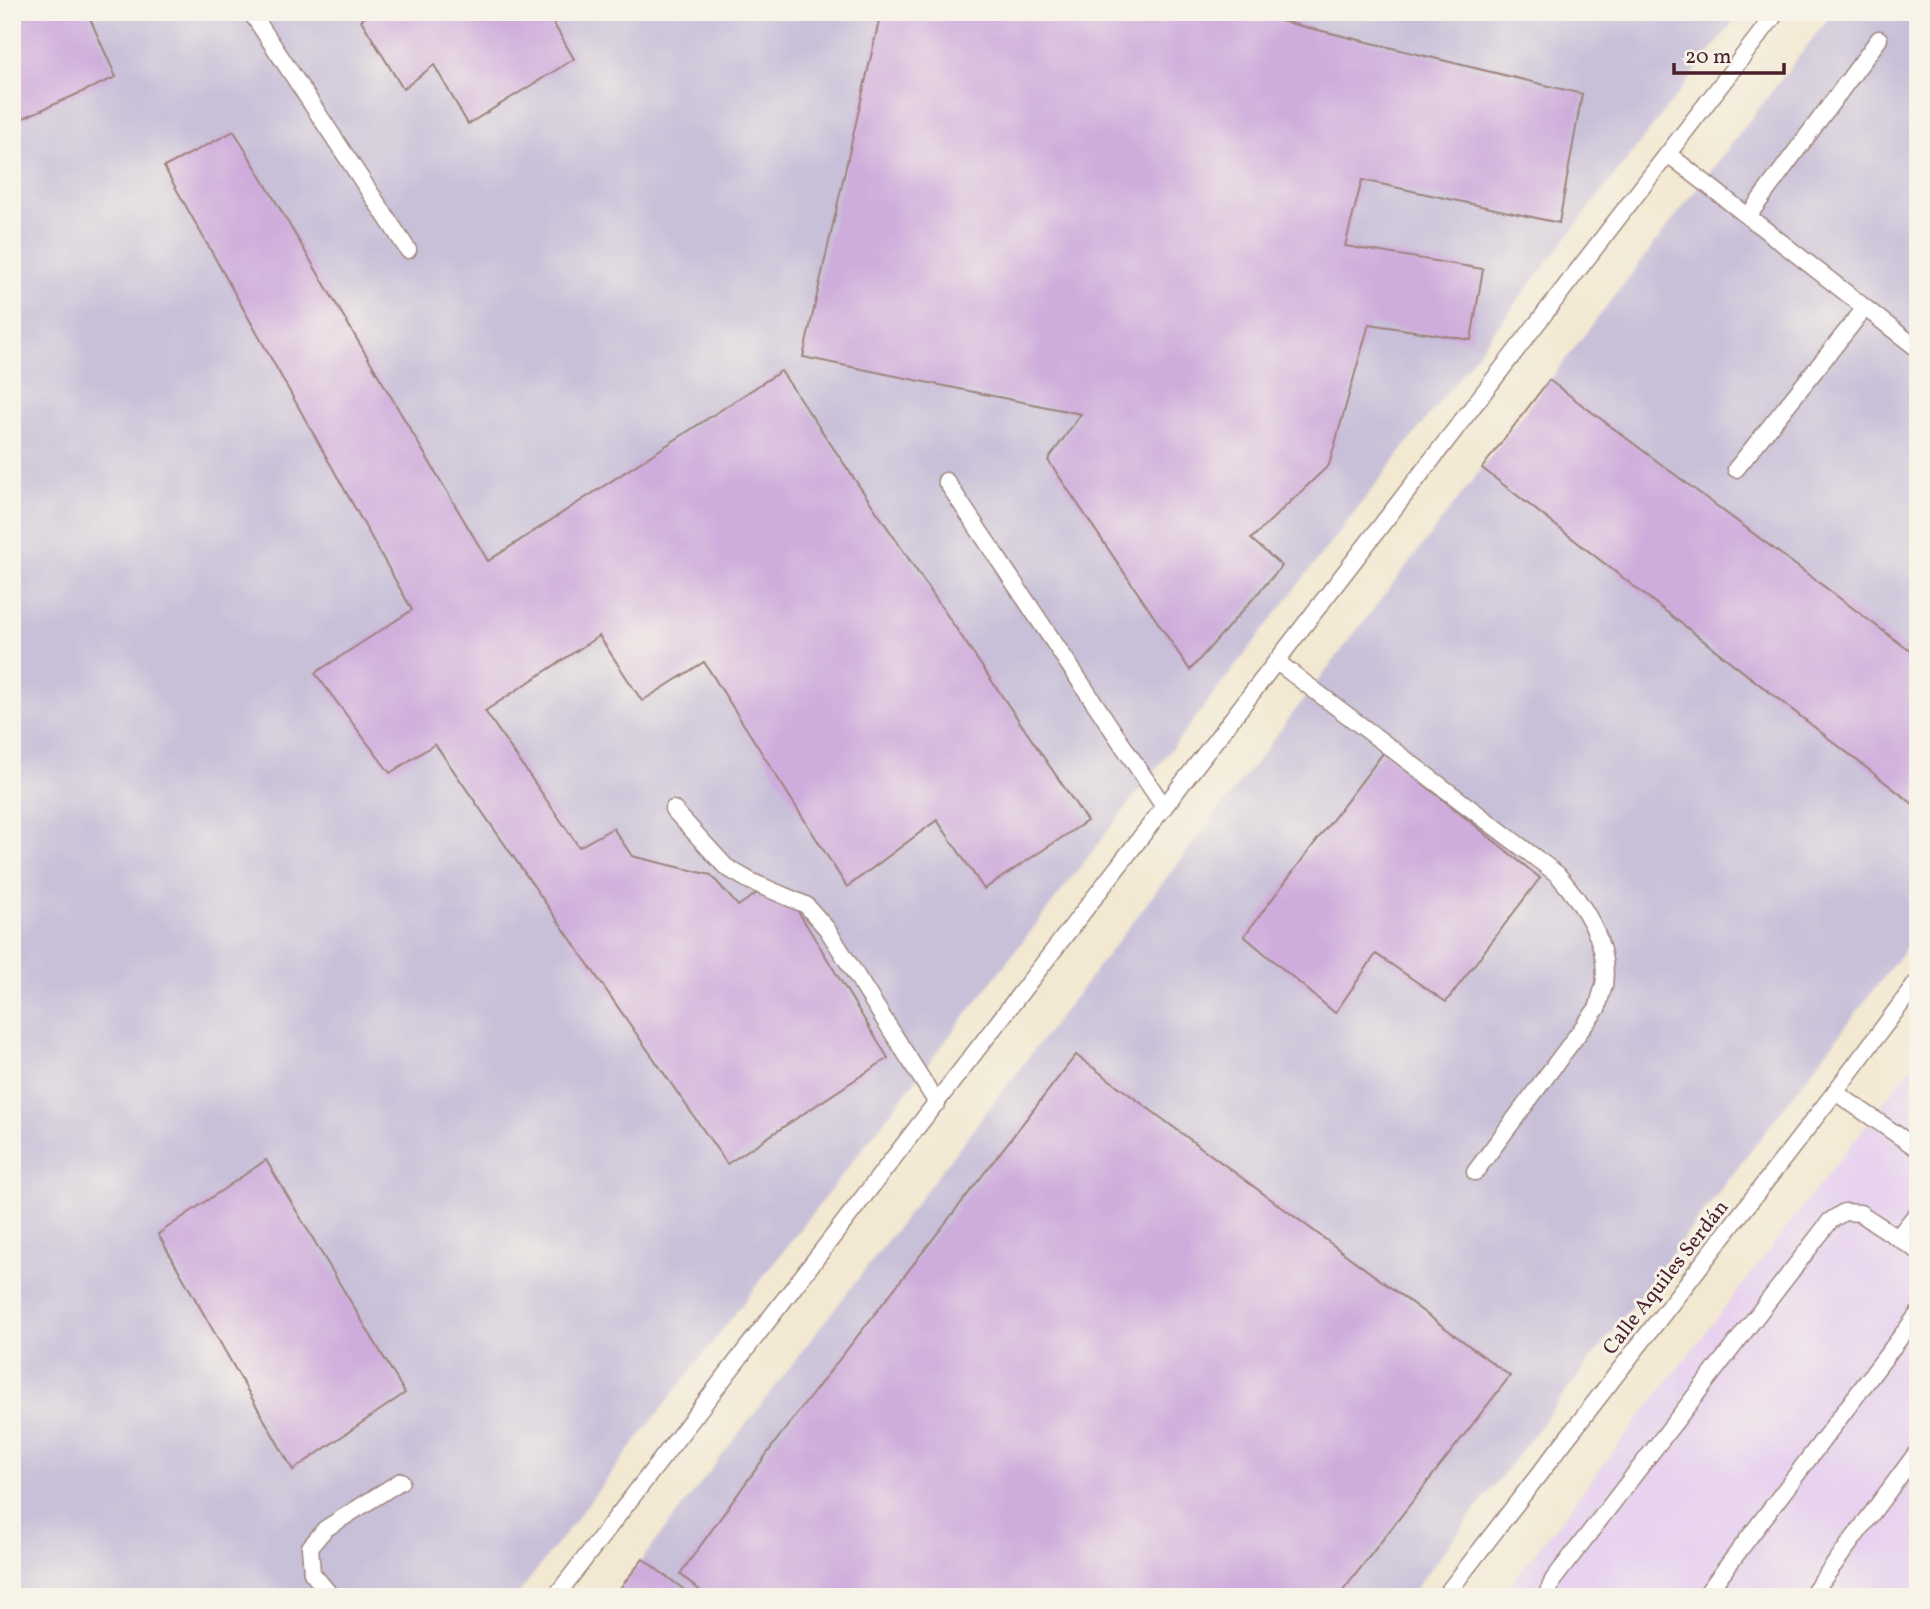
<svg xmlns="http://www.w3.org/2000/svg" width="1930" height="1609" font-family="Vollkorn,serif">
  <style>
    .built { fill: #e7d2ef }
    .industrial { fill: #c8bfd8 }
    .building { fill: #ceacdb }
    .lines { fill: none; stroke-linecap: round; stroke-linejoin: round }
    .lane-casing { stroke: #9e847e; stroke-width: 19 }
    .lane { stroke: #fff; stroke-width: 16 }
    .labels { text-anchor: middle; stroke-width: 6; stroke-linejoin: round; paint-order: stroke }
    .street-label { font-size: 21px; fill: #4a1f2b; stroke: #f7f3e8 }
  </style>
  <rect width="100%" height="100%" fill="#f7f3e8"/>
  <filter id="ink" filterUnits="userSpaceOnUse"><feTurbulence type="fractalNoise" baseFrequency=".0143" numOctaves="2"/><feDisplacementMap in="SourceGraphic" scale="14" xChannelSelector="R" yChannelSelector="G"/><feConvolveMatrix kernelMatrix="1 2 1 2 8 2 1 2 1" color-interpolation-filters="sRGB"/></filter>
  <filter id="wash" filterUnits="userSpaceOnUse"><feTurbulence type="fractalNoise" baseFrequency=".00686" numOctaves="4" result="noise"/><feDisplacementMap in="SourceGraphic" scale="28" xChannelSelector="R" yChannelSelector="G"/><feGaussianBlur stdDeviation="1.57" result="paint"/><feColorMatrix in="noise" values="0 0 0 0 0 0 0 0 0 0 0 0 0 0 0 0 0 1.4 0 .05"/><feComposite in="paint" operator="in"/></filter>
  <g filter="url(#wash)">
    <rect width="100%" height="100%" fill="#f3e8d1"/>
    <path class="built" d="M1918,1058V1597H1501Z"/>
    <g class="industrial">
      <path d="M12,12H1741L516,1597H12Z"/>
      <path d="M1833,12H1918V932L1409,1597H613Z"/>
    </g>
    <g id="blocks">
      <g class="building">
        <path d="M19,12H87L116,77L12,123V15Z"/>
        <path d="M374,12H547L574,59L468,124L434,65L403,89L361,20Z"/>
        <path d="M881,12H1244L1582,94L1559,223L1362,180L1345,246L1483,269L1471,340L1369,324L1329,465L1251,539L1282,566L1190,670L1048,460L1081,414L803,357Z"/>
        <path d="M1902,12H1918V24Z"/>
        <path d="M234,131L488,561L781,371L1087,821L984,889L937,820L847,887L704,662L642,701L599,636L485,711L579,847L613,828L632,856L711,875L738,906L760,891L793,903L888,1058L727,1164L435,744L390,773L315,673L412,610L164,167Z"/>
        <path d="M1549,380L1918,657V808L1482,468Z"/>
        <path d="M1384,752L1540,878L1446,1002L1376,954L1335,1013L1244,936Z"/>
        <path d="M1076,1055L1510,1376L1338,1597H708L680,1574L779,1437Z"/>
        <path d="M266,1160L405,1393L293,1470L158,1234Z"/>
        <path d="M643,1559L694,1597H613Z"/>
      </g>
    </g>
  </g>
  <g filter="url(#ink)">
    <use href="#blocks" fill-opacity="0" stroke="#9e847e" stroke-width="2"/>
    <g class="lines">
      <g class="lane-casing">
        <g id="lane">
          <path d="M251,12L408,250"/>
          <path d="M1668,154L1918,349"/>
          <path d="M1748,216L1879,39"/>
          <path d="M1736,469L1865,308"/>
          <path d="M946,481L1164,807"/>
          <path d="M1277,662L1557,874C1583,904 1610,942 1604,985C1602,992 1599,1000 1598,1007L1475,1172"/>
          <path d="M673,809L726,867L750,881L806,905L827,929L937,1103"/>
          <path d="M1835,1092L1918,1149"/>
          <path d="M1898,1237L1918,1212"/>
          <path d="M332,1597L312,1573L310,1547L325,1529L401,1481"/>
          <path d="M555,1597L1777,12"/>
          <path d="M1444,1597L1835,1092L1918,981"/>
          <path d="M1546,1597L1553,1580L1830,1221L1844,1212L1860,1213L1918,1251"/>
          <path d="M1704,1597L1918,1314"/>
          <path d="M1810,1597L1918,1451"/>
        </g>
      </g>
      <use href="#lane" class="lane"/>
    </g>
  </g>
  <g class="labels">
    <g class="street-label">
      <text transform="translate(1665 1277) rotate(-52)" y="7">Calle Aquiles Serdán</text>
    </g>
  </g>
  <rect width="1930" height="1609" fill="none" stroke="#f7f3e8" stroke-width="42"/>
  <path d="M1674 63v10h110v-10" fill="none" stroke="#4a1f2b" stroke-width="3.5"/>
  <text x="1685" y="63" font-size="21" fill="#4a1f2b" stroke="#f7f3e8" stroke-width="5" paint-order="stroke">20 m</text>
</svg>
